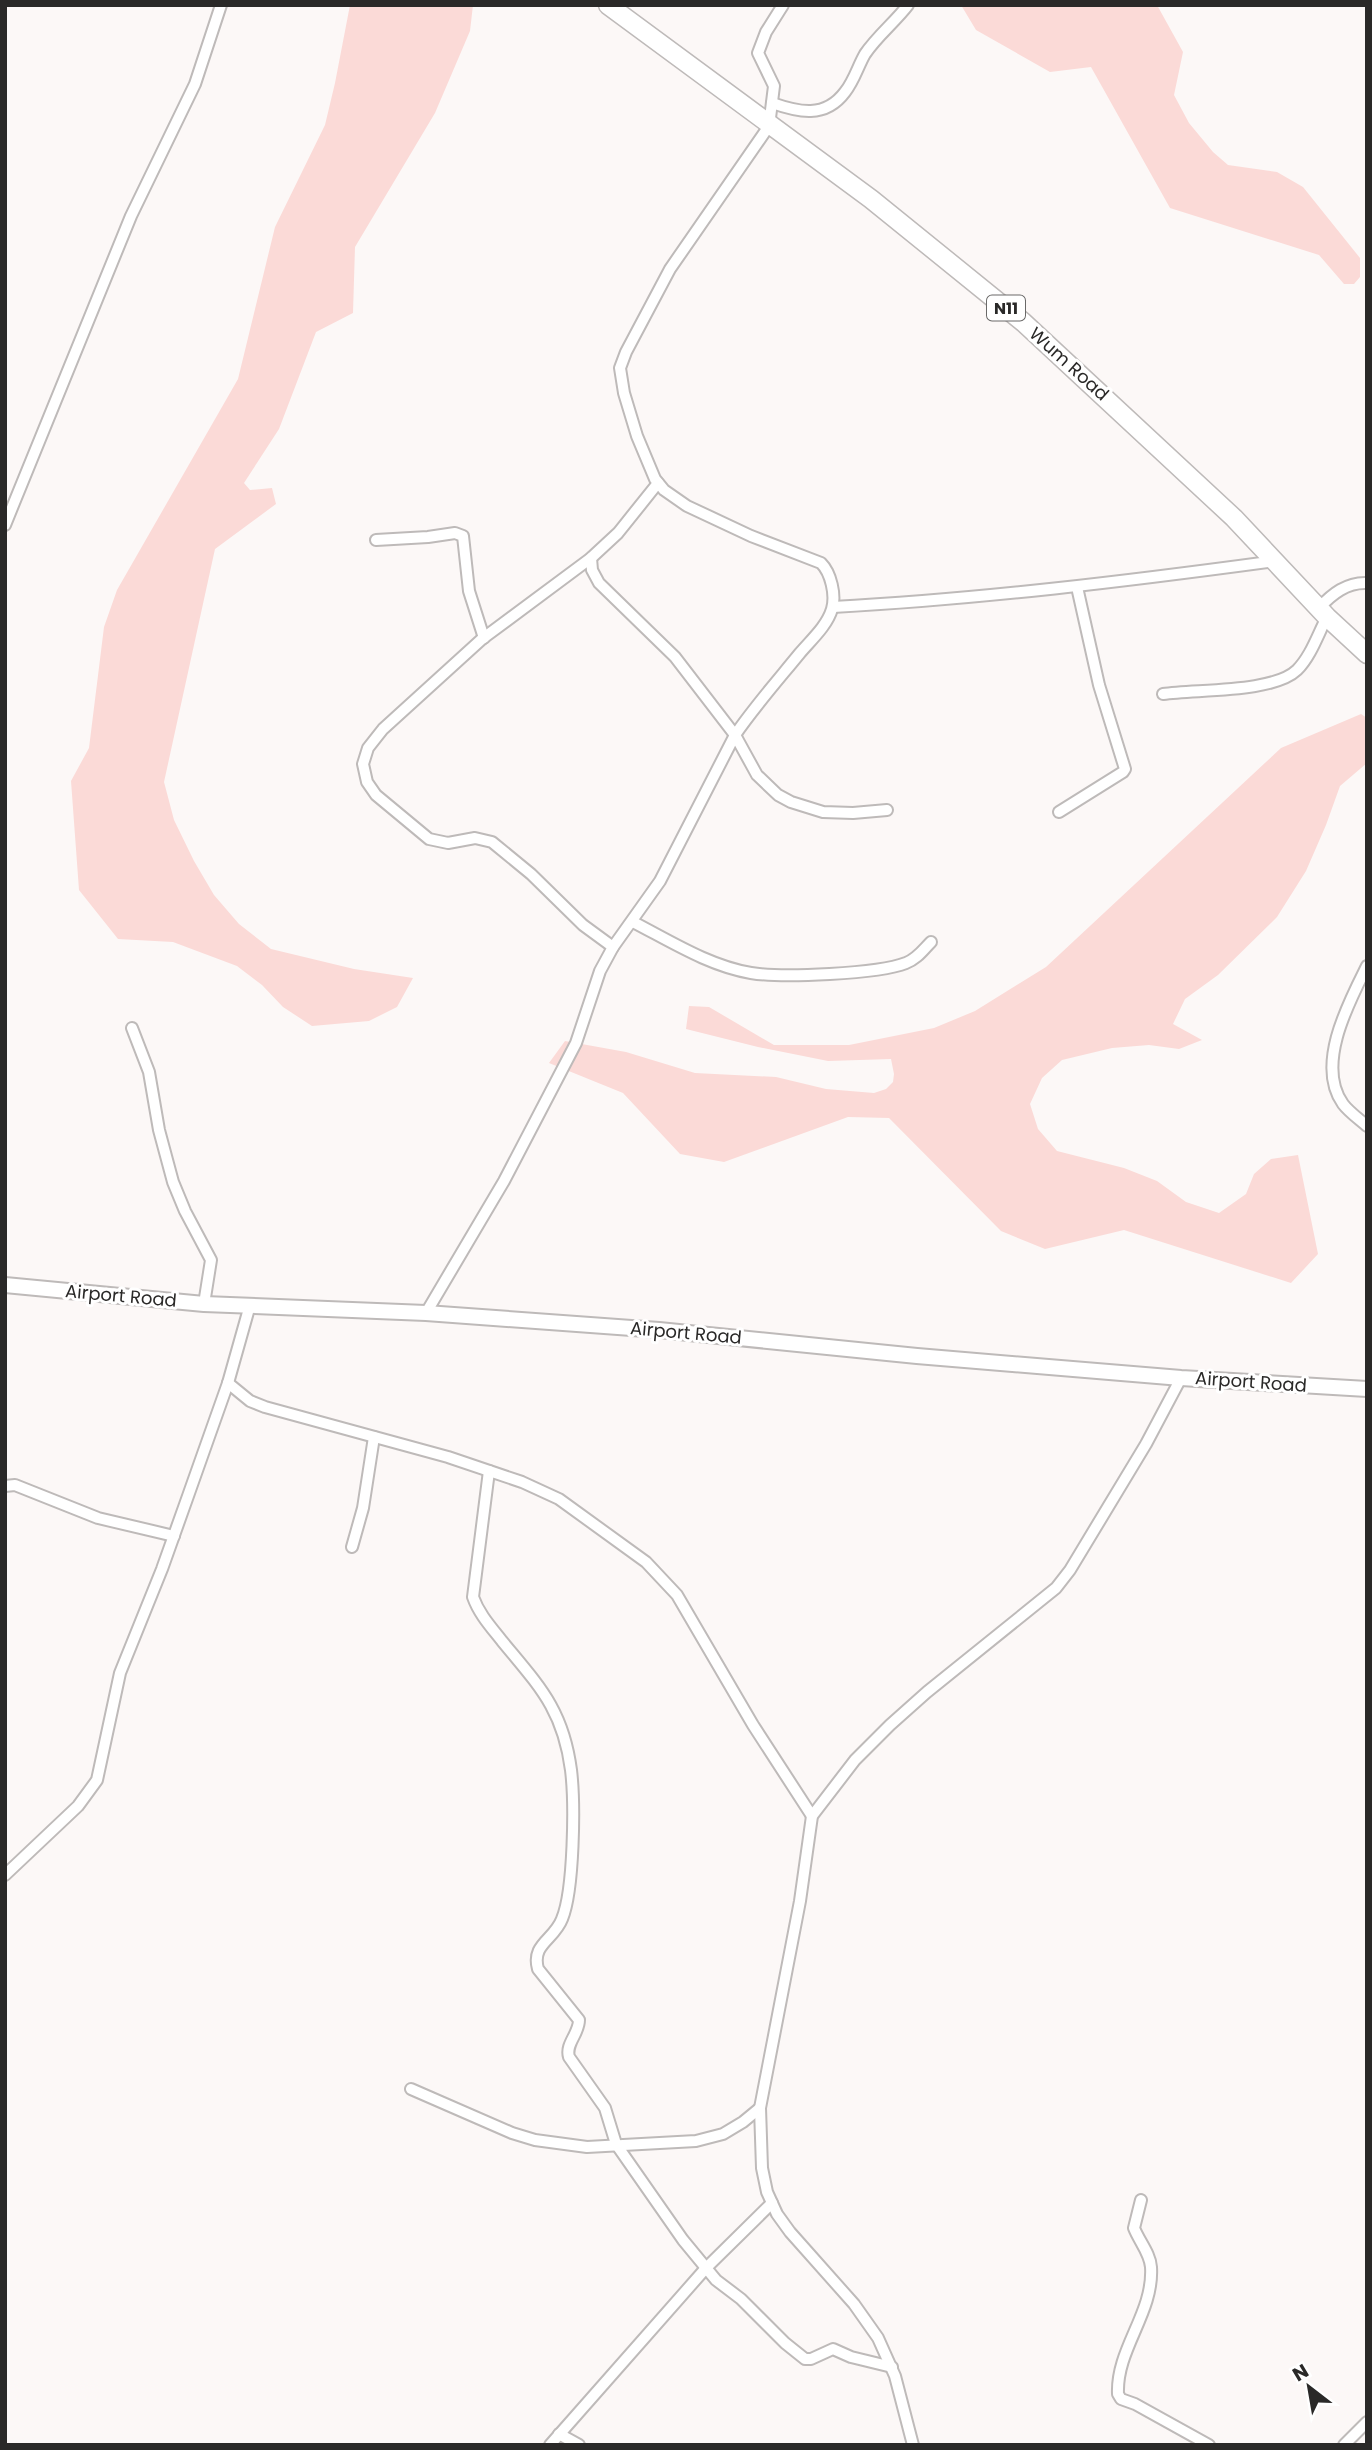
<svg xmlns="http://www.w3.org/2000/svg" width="1372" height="2450" font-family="Poppins,sans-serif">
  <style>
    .green { fill: #fbdad7 }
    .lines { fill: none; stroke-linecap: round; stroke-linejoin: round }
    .minor-casing { stroke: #bebab9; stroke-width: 14 }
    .secondary-casing { stroke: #bebab9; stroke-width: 18 }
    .trunk-casing { stroke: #bebab9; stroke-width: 21 }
    .minor { stroke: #fff; stroke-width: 10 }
    .secondary { stroke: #fff; stroke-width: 14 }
    .trunk { stroke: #fff; stroke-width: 18 }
    .labels { text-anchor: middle; stroke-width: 6; stroke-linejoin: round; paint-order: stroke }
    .shield { fill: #fff; stroke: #6a6968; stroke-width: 2 }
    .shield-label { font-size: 16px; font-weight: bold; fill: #2a2928 }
    .street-label { font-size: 18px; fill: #2a2928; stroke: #fff }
  </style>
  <rect width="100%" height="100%" fill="#fcf8f7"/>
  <g class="green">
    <path d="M350,5H473L470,31L435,113L355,247L353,313L316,332L279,429L244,483L250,490L272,488L276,504L215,549L164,782L174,820L194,861L214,895L239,924L271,949L354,969L413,978L397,1007L369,1021L312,1026L283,1007L262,985L237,966L173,942L118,939L79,890L71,781L89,748L104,627L117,590L238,379L275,227L325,125L335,83Z"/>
    <path d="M961,5H1157L1183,52L1174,95L1189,123L1213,152L1228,165L1277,172L1303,187L1360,258V277L1354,284H1344L1319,255L1170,208L1091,67L1050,72L976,30Z"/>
    <path d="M1361,714L1367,718V763L1340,786L1326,825L1306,871L1277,917L1218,975L1185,999L1173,1024L1202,1040L1179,1049L1149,1045L1112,1048L1062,1060L1042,1078L1030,1104L1038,1129L1057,1151L1124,1168L1157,1181L1186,1202L1219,1213L1246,1194L1254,1174L1271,1159L1298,1155L1318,1254L1291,1283L1124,1230L1045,1249L1001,1231L889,1118L848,1117L724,1162L680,1154L623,1093L549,1063L565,1041L626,1052L695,1073L776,1077L826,1089L874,1093L886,1089L893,1082L894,1074L891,1059L828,1061L758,1047L686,1029L689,1006L709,1007L774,1045H849L934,1028L975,1011L1046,967L1281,748Z"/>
  </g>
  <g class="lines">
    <g class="minor-casing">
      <g id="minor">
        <path d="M772,103C798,112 825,119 845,92C854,81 858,66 865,54C877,36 895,22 908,5"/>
        <path d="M5,525L131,216L195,84L221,5"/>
        <path d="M376,540L428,537L455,533L463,536L469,591L484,638"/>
        <path d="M591,558L592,570L599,583L675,657L735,735L757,775L778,795L791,802L823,812L853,813L887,810"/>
        <path d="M833,607C981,599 1128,581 1276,561"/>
        <path d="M1319,608C1332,594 1347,582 1367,583"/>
        <path d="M1163,694C1197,689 1273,693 1297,670C1311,656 1318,634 1327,617"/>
        <path d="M1059,812L1123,772L1125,769L1099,685L1077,587"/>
        <path d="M633,922C670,941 709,966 751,973C782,978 878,974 906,963C917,959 923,950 931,942"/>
        <path d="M613,947L583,925L531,874L492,842L475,838L448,843L429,839L376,795L367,782L363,764L368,748L383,729L482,639L591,558L618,533L658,483"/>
        <path d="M1367,966C1349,1002 1315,1065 1343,1104C1349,1112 1359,1119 1367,1126"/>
        <path d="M132,1028L149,1072L159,1130L173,1182L185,1211L211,1260L204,1304"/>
        <path d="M426,1313L504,1181L576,1043L600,971L613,947L660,881L735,735C755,706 778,680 800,653C811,640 827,626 832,609C836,595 831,573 821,563L751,536L687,506L664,490L655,479L637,436L624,393L620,368L626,352L670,269L769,126L774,86L758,53L766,32L783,5"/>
        <path d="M228,1383L250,1401L265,1407L448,1457L522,1482L559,1499L646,1562L677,1595L753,1725L812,1816"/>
        <path d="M489,1471L473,1597C479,1614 491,1627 502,1641C539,1686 563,1709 571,1770C575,1803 574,1890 562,1919C554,1940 531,1944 538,1969L579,2020C579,2034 565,2044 569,2057L605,2108L616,2144L683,2240L716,2280L741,2299L785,2343L805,2359H811L833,2349L851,2357L892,2367"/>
        <path d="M5,1486L15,1485L98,1518L174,1536"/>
        <path d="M352,1547L363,1508L374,1437"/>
        <path d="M5,1875L78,1806L97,1780L120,1673L162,1569L188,1496L228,1383L250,1305"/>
        <path d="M411,2089L512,2133L535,2140L587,2147L696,2141L723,2134L743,2122L760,2108"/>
        <path d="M1141,2200L1134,2228C1139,2241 1150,2253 1151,2267C1154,2313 1116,2349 1118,2394L1121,2399L1135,2404L1209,2445"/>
        <path d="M559,2434L579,2445"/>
        <path d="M550,2445L706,2268L772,2203"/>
        <path d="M913,2445L895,2376L878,2338L854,2304L790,2232L777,2214L767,2192L762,2168L760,2108L800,1901L812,1816L855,1760L890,1725L927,1692L1056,1588L1070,1570L1146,1444L1181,1378"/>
        <path d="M1344,2445L1367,2422"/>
      </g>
    </g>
    <g class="secondary-casing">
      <path id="secondary" d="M5,1285L204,1304L426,1313L659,1330L917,1356L1181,1378L1367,1389"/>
    </g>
    <g class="trunk-casing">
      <path id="trunk" d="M608,5L871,199L1023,322L1234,518L1327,617L1367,654"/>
    </g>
    <use href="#minor" class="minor"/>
    <use href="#secondary" class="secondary"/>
    <use href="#trunk" class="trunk"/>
  </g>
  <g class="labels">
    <rect class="shield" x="987" y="295.5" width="38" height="25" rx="5"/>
    <g class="shield-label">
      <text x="1006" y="314">N11</text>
    </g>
    <g class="street-label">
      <text transform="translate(1069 364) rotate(42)" y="6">Wum Road</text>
      <text transform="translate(121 1296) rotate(5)" y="6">Airport Road</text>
      <text transform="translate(686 1333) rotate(5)" y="6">Airport Road</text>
      <text transform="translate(1251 1382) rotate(4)" y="6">Airport Road</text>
    </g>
  </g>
  <rect width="1372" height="2450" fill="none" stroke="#2a2928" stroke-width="14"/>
  <g transform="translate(1309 2387) rotate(329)" stroke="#ffffff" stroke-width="5" paint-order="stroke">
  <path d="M0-5L12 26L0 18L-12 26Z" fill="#2a2928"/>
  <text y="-10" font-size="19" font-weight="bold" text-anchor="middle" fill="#2a2928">N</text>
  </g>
</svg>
